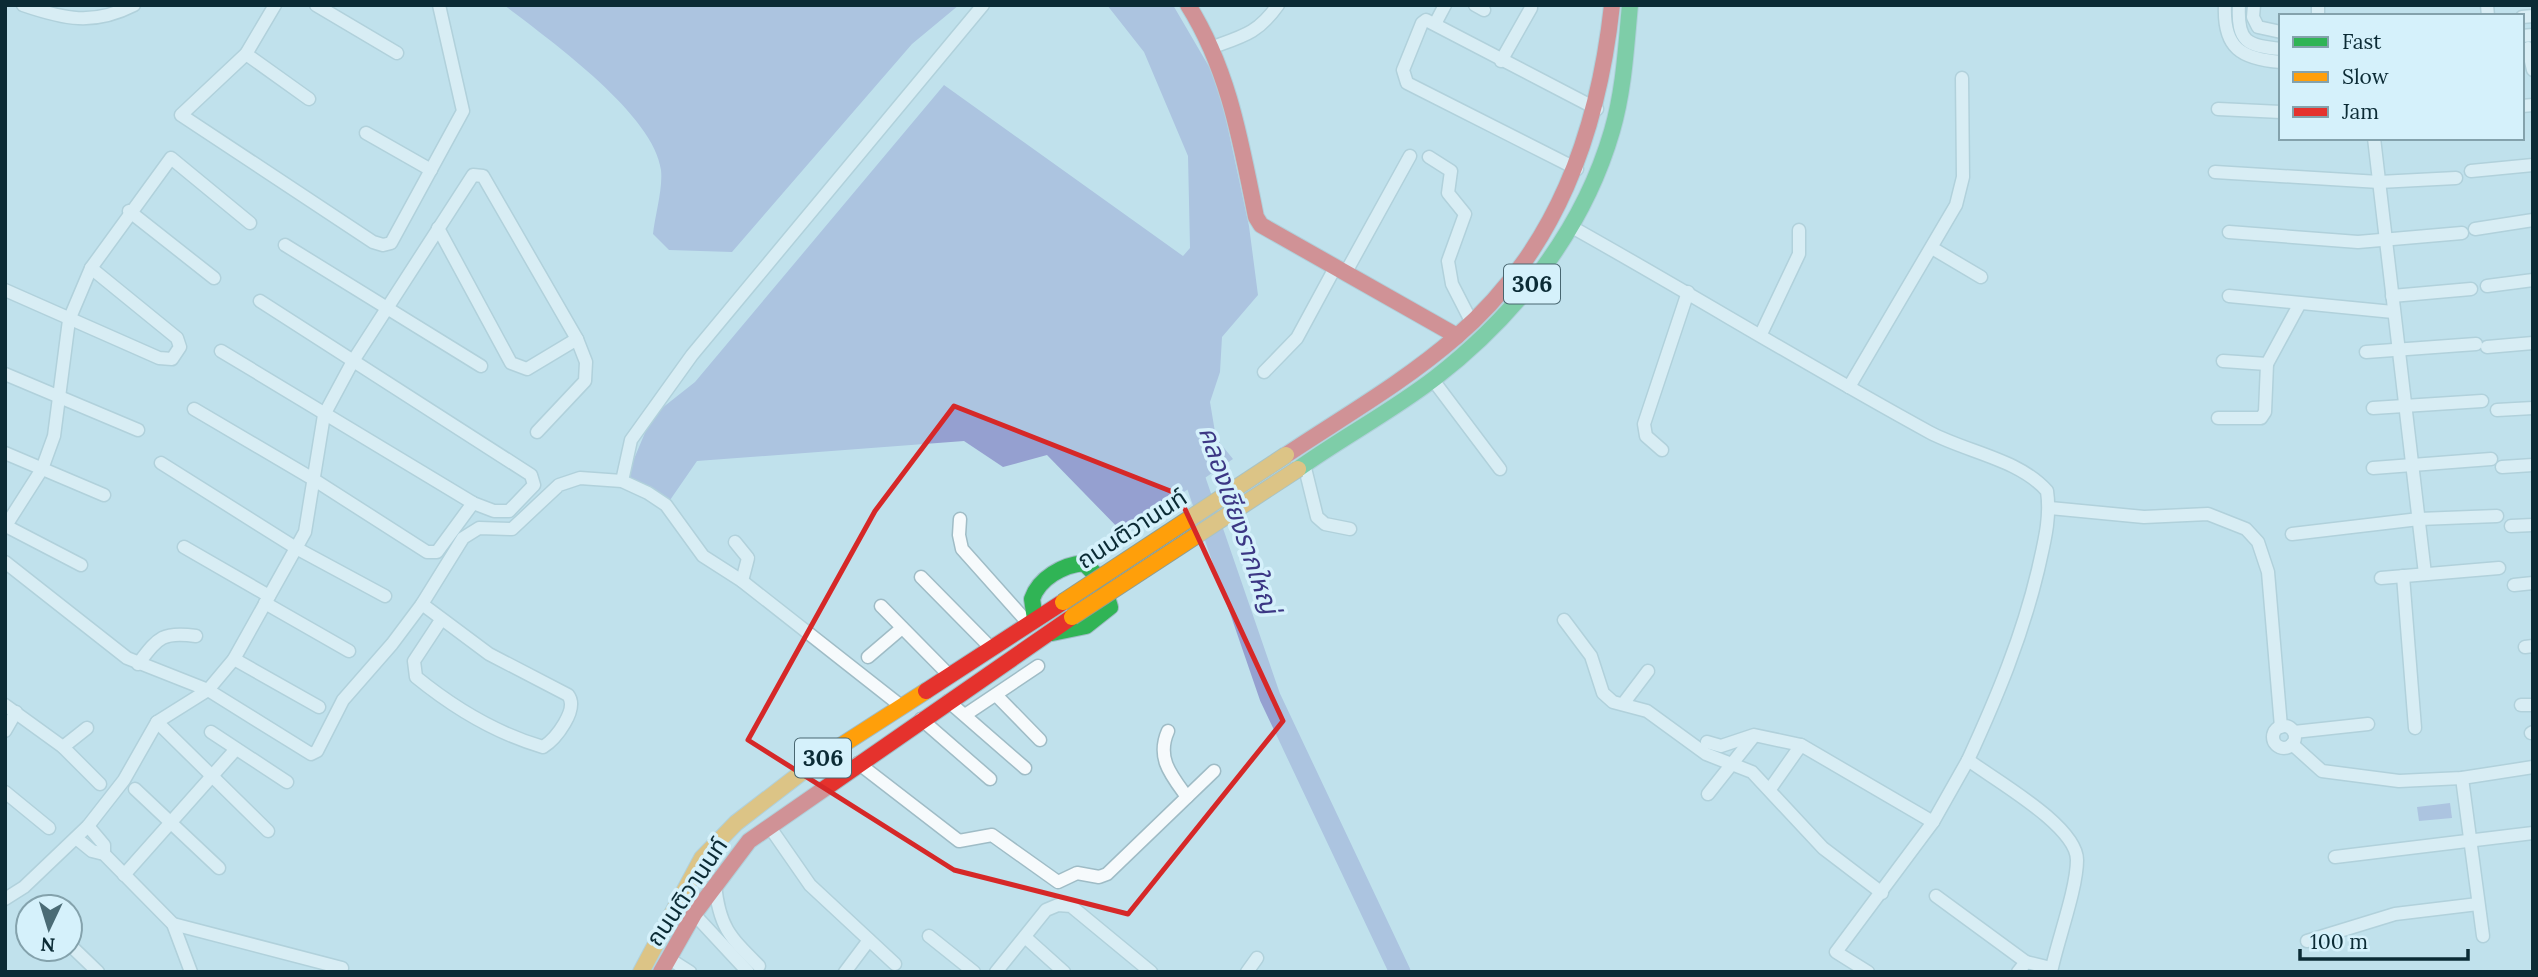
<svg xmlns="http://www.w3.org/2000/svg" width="2538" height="977" font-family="Lora,'Noto Sans Thai',serif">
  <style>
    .water { fill: #95a0d0 }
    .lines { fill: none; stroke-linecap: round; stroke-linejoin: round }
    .river { stroke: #95a0d0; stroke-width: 21 }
    .street-tunnel { stroke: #9cbdc7; stroke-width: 12; stroke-dasharray: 12 6; stroke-linecap: butt }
    .street-casing { stroke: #9fbcc6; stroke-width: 15 }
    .fast-casing { stroke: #9fbcc6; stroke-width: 18 }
    .slow-casing { stroke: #9fbcc6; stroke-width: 18 }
    .jam-casing { stroke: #9fbcc6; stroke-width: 18 }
    .street { stroke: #f6fafc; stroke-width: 12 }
    .fast { stroke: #30b455; stroke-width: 16 }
    .slow { stroke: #ff9f0a; stroke-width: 16 }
    .jam { stroke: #e5322d; stroke-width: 16 }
    .slow-bridge-casing { stroke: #8d9d93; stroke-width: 18; stroke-linecap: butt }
    .slow-bridge { stroke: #ff9f0a; stroke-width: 16 }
    .marked { fill: none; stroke: #d62828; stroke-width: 5; stroke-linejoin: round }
    .labels { text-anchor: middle; stroke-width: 7; stroke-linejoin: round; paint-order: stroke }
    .shield { fill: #d5f1fb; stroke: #486670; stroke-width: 2 }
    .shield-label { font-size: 23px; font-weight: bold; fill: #0b2b35 }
    .street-label { font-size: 24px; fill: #0b2b35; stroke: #d5f1fb }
    .water-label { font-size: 26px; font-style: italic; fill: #3c3784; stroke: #d5f1fb }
  </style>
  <rect width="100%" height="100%" fill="#c0e1ec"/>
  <g class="water">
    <path d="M504,5H959L912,44L732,252L669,250L653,234C655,215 663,189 661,170C654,114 548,39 504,5Z"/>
    <path d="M1107,5H1173L1218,82L1249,226L1258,295L1222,337L1220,372L1210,402L1216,438L1233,459L1123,533L1047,455L1003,467L964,441L697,461L668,503L626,478L652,416L695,382L944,85L1183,256L1190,248L1188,156L1144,52Z"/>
    <path d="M2450,803L2452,818L2419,821L2417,807Z"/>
  </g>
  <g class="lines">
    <path class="river" d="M1187,456L1270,697L1400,972"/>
    <path class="street-tunnel" d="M22,907L28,912"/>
    <g class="street-casing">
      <g id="street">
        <path d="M23,5C64,19 93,26 134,5"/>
        <path d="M275,5L246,54L181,115L373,242L383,245L391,243L463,111L439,5"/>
        <path d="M316,5L397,53"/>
        <path d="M1475,5L1484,10"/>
        <path d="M2225,5C2223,48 2241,59 2281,62"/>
        <path d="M2239,5C2237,42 2247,46 2281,49"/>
        <path d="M2254,5L2253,17L2258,27L2281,32"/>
        <path d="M2487,5L2488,16"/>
        <path d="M2318,16V5"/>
        <path d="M2522,17L2533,16"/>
        <path d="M1435,24L1445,5"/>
        <path d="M2522,36L2533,35"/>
        <path d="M1213,47C1244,36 1258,33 1278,5"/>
        <path d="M2528,48L2533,70"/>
        <path d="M246,54L309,99"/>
        <path d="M1501,61L1531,8"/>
        <path d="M2522,106L2533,105"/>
        <path d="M2218,109L2281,112"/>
        <path d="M366,133L431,170"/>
        <path d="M2374,138L2425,574"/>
        <path d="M1429,157L1451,171L1448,193L1465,214L1448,261L1452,284L1472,323"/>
        <path d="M1577,169L1407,83L1403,70L1422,23L1426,20L1597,109"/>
        <path d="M2471,171L2533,165"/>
        <path d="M2215,172L2379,182L2456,178"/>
        <path d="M129,211L214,278"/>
        <path d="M1570,226C1690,293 1808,366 1929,432C1966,452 2019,459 2047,491C2051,518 2044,543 2038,570C2022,637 1997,697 1968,760C1995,780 2077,826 2077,860C2077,889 2057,942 2051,972"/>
        <path d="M438,228L511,363L527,369L577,339"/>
        <path d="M2475,229L2533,220"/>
        <path d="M2229,232L2358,242L2462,233"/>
        <path d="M285,245L481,366"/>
        <path d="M1932,248L1981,277"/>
        <path d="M1346,272L1410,156"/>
        <path d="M2487,286L2533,280"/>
        <path d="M5,290L159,358L172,359L180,347L177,338L91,268"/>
        <path d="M2229,296L2393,312"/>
        <path d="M2392,296L2471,289"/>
        <path d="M1761,334L1799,254V230"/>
        <path d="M2487,347L2533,343"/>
        <path d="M221,351L473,503L494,511H509L534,485L531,475L260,301"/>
        <path d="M2366,352L2476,344"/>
        <path d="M2223,361L2267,364L2299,305"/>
        <path d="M1264,372L1297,338L1336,266"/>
        <path d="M5,374L138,430"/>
        <path d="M1433,380L1500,469"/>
        <path d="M1849,387L1956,205L1963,177L1962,78"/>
        <path d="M2373,408L2482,401"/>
        <path d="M194,409L313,479L427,552H437L473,503"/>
        <path d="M2497,410L2533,408"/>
        <path d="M2218,418H2261L2265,412L2267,364"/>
        <path d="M1662,450L1646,436L1644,424L1688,292"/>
        <path d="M5,453L104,495"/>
        <path d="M161,463L296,548L385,596"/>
        <path d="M1304,464L1317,517L1325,524L1350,529"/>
        <path d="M2502,467L2533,465"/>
        <path d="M2373,468L2491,459"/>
        <path d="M622,481L631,440L692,355L983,5"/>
        <path d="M2050,508L2144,517L2208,514L2246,529L2258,542L2268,572L2281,727"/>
        <path d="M960,519L959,535L962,549L1028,623"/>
        <path d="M6,526L81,565"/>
        <path d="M2511,526L2533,525"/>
        <path d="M5,527L42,469L54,436L69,320L91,268L171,158L250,223"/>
        <path d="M2292,534L2419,519L2497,516"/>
        <path d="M735,542L748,558L742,581"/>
        <path d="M184,547L269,596"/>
        <path d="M5,562L127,658L208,690L311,754L317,751L343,700L392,644L422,604L463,538L479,528L512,529L559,485L580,478L622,481L648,493L666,505L703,556L742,581L901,706"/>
        <path d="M2403,576L2415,728"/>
        <path d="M921,577L991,648"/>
        <path d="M2381,578L2499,568"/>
        <path d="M2514,585L2533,583"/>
        <path d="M265,603L349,651"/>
        <path d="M422,604L489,654L568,695C579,709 556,739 543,747C495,733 454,708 416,677L414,661L441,620"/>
        <path d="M881,606L949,675"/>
        <path d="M1564,620L1591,656L1603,693L1613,702L1647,711L1706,754L1752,772L1823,848L1882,893"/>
        <path d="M2525,647L2533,646"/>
        <path d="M868,657L902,628"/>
        <path d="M234,659L319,707"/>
        <path d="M138,664C158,638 162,631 196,636"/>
        <path d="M996,695L1040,740"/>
        <path d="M948,701L1025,768"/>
        <path d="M1623,704L1648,671"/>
        <path d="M5,705L63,747L100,784"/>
        <path d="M2521,705H2533"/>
        <path d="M965,715L1038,666"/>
        <path d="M921,719L990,779"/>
        <path d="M157,722L268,831"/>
        <circle cx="2284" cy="737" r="11"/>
        <path d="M5,731L16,712"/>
        <path d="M1168,731C1156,758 1171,775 1187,797"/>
        <path d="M211,732L287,782"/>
        <path d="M2294,732L2368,724"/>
        <path d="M2531,733L2533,732"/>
        <path d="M1707,742L1721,746L1754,735L1801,745"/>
        <path d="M2292,744L2322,771L2399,781L2462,778L2533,767"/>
        <path d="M63,747L87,728"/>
        <path d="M858,763L959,841L992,835L1058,882L1077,873L1099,877L1107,874L1214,771"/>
        <path d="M2462,778L2483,936"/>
        <path d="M135,789L219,868"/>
        <path d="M1770,789L1801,745L1933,822"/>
        <path d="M5,792L49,828"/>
        <path d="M1708,794L1754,736"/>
        <path d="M88,826L104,845V854"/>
        <path d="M769,826L810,885L895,964"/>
        <path d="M76,838L92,851L104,854L173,924L191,972"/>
        <path d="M2335,857L2533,833"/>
        <path d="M124,875L236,749"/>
        <path d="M715,884C719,927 730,937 759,966"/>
        <path d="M1936,896L2026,962"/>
        <path d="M5,899L24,887L88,826L124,780L157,722L208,690L234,659L305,532L324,415L353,361L473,175L483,176L577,339L586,362L585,381L537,432"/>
        <path d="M39,903L40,907"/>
        <path d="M694,914L748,972"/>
        <path d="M173,924L342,968"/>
        <path d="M929,936L974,972"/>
        <path d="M1025,937L1064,972"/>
        <path d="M2307,941L2395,914L2478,904"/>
        <path d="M70,945L98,972"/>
        <path d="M668,958L690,972"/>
        <path d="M845,972L869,940"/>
        <path d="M996,972L1046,910L1058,905L1071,906L1151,972"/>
        <path d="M1247,972L1257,958"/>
        <path d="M1868,972L1836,952L1933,822L1968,760"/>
        <path d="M2018,972L2026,962L2051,968"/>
      </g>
    </g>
    <g class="fast-casing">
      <g id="fast">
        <path d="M1298,469C1343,437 1392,411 1435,378C1516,315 1583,231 1612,131C1624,90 1626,47 1630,5"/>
        <path d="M1035,619L1032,599C1039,578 1063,565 1084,563L1102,581L1110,607L1086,626L1052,633"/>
      </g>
    </g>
    <g class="slow-casing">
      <path id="slow" d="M641,972L702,858L736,823L814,763L926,691"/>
    </g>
    <g class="jam-casing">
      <g id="jam">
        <path d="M1188,5C1229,70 1241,143 1256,217L1261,225L1457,336"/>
        <path d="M1286,455C1343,417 1404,382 1456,337C1556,251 1598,133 1612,5"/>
        <path d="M926,691L1063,602"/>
        <path d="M661,972L694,914L749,841L1072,617"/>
      </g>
    </g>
    <use href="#street" class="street"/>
    <use href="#fast" class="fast"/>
    <use href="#slow" class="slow"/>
    <use href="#jam" class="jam"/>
    <g class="slow-bridge-casing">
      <g id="slow-bridge">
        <path d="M1063,602L1286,455"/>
        <path d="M1072,617L1298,469"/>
      </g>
    </g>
    <use href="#slow-bridge" class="slow-bridge"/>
  </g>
  <path d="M0 0H2538V977H0ZM954,406L1178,494L1283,721L1128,914L954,870L748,740L875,511Z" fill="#c0e1ec" fill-opacity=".55" fill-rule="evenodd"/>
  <path class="marked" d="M954,406L1178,494L1283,721L1128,914L954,870L748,740L875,511Z"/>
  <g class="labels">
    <g class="shield">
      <rect x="1504" y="264.5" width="56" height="39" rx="5"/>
      <rect x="795" y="738.5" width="56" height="39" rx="5"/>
    </g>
    <g class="shield-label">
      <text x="1532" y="292">306</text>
      <text x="823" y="766">306</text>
    </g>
    <g class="street-label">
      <text transform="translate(1132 529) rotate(-33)" y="8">ถนนติวานนท์</text>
      <text transform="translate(687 892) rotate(-56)" y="8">ถนนติวานนท์</text>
    </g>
    <g class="water-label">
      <text transform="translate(1239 520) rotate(71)" y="9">คลองเชียงรากใหญ่</text>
    </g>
  </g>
  <rect width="2538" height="977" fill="none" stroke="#0b2b35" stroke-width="14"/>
  <rect x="2279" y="14" width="245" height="126" fill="#d5f1fb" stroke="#84a2ac" stroke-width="2"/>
  <rect x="2293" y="37" width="35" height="10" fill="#30b455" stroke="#84a2ac" stroke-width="2"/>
  <text x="2342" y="49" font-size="21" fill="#0b2b35">Fast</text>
  <rect x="2293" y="72" width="35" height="10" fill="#ff9f0a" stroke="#84a2ac" stroke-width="2"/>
  <text x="2342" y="84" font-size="21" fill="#0b2b35">Slow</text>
  <rect x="2293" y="107" width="35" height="10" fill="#e5322d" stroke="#84a2ac" stroke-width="2"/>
  <text x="2342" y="119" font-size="21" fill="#0b2b35">Jam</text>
  <g transform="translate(49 928) rotate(184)"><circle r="33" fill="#d5f1fb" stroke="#84a2ac" stroke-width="2"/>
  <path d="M0-5L12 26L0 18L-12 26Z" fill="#4a6b75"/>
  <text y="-10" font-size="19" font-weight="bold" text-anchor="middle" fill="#0b2b35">N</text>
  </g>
  <path d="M2300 949v10h168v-10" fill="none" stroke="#0b2b35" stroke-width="3.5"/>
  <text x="2310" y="949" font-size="21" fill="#0b2b35" stroke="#d5f1fb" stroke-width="5" paint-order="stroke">100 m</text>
</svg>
